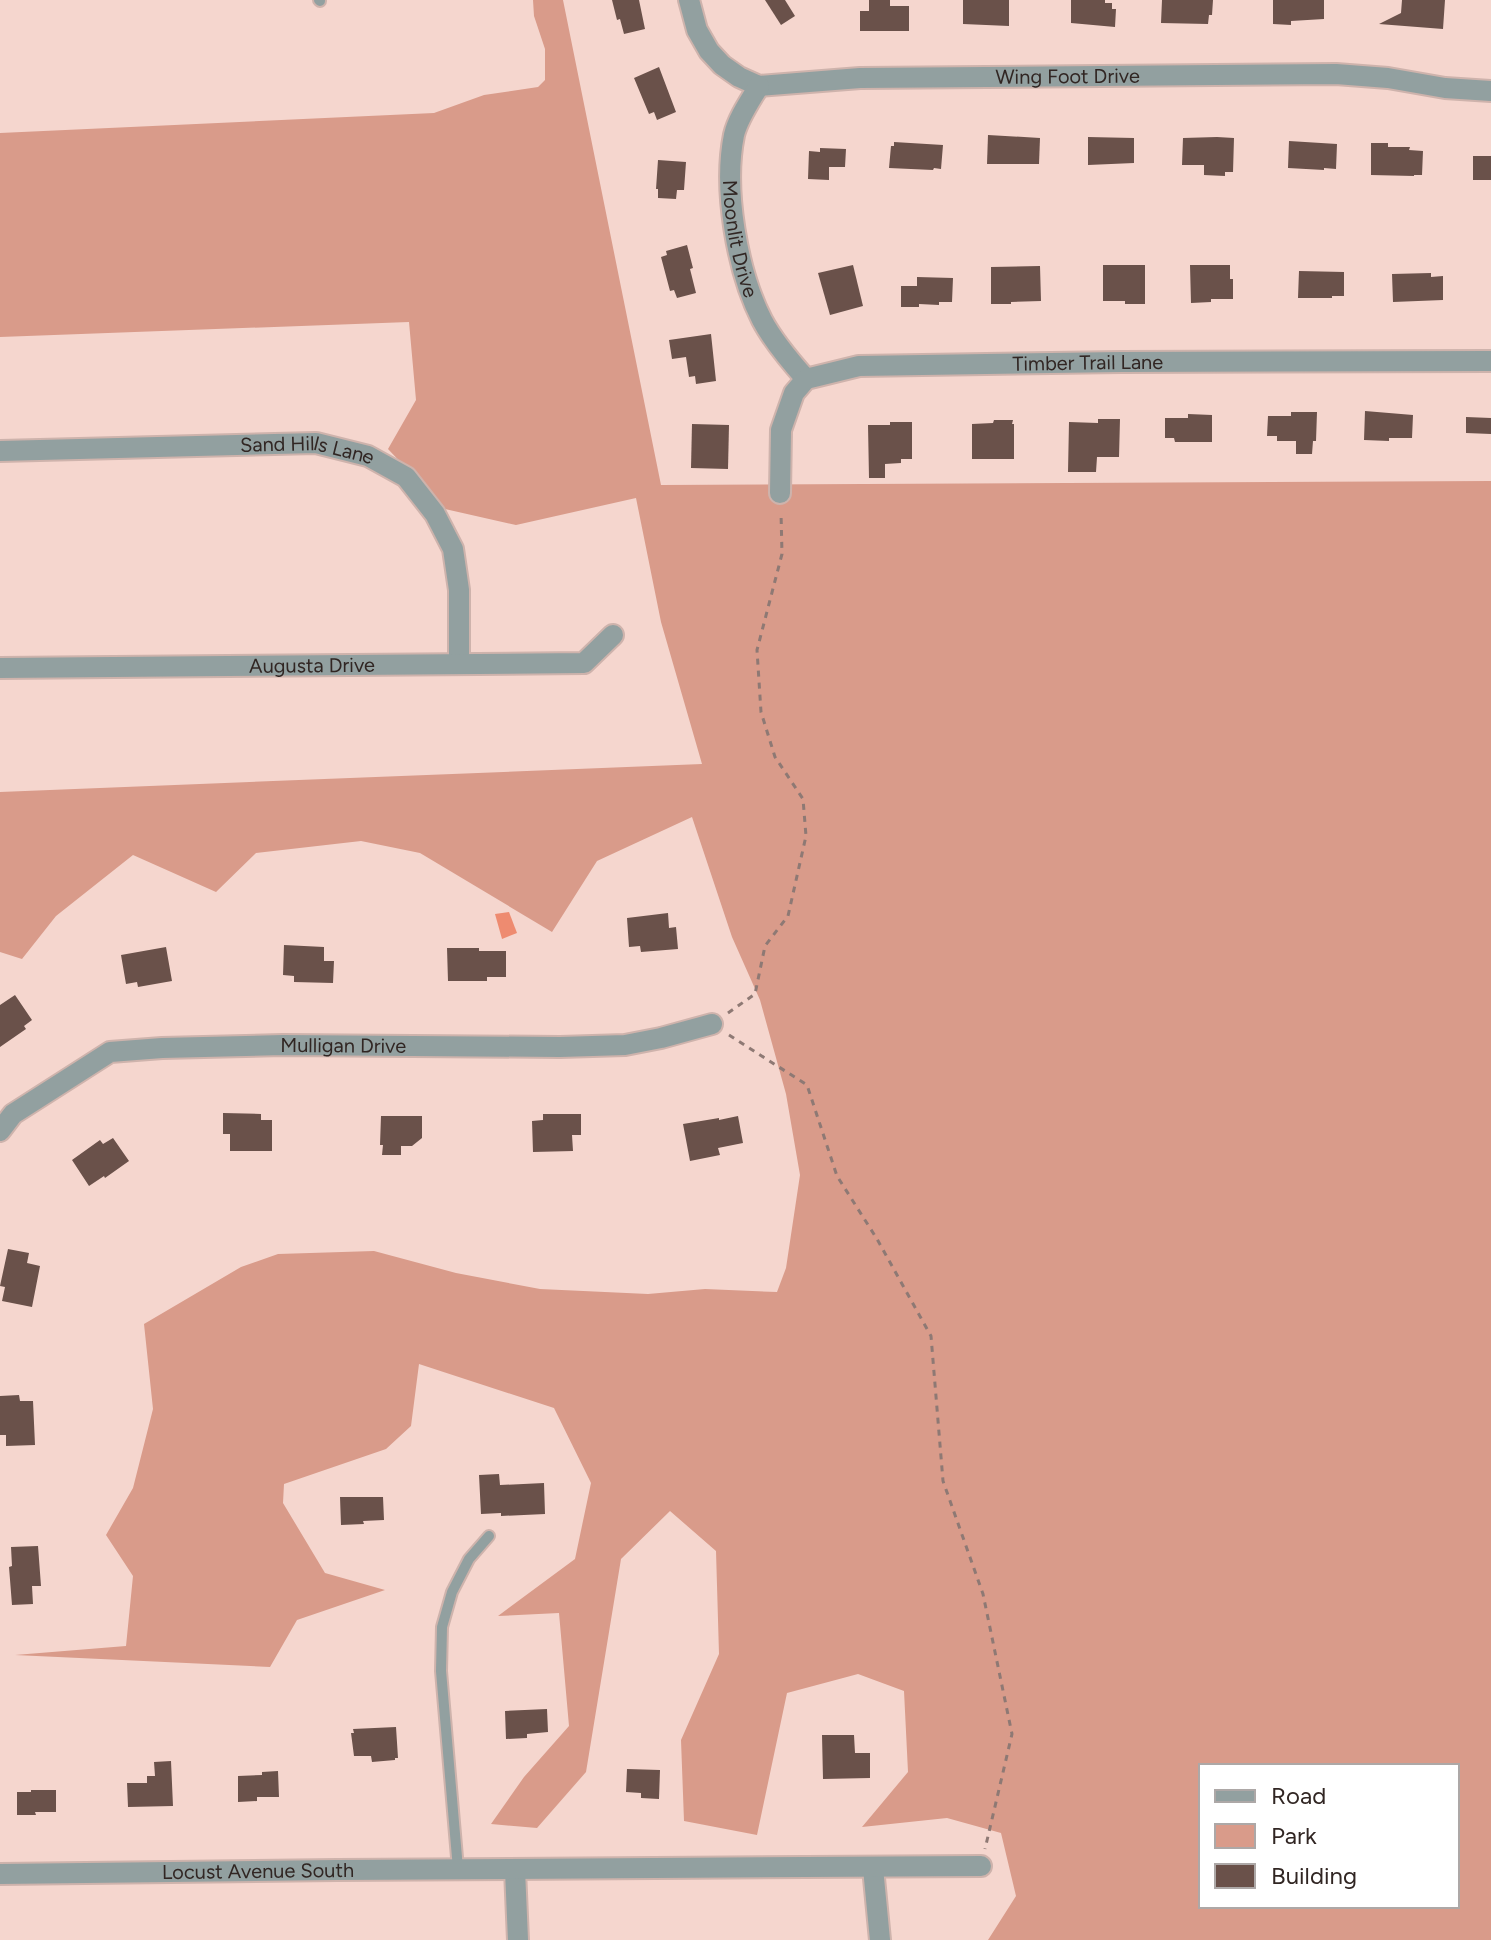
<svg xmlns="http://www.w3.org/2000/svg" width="1491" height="1940" font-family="Figtree,sans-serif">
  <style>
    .green { fill: #d99b8a; fill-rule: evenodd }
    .water { fill: #ee8b70 }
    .building { fill: #6a514a }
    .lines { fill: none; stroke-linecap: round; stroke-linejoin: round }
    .lane-casing { stroke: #ceb3ac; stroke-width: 14 }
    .street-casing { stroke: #ceb3ac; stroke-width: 24 }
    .path { stroke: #8e7974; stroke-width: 3; stroke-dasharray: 6 6; stroke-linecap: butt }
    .lane { stroke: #92a0a0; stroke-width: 10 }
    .street { stroke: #92a0a0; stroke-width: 20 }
    .labels { text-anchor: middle; stroke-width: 8; stroke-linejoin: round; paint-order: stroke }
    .street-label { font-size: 20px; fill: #312623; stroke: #fff }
  </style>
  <rect width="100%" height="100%" fill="#f5d6ce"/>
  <path class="green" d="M533,0H563L661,485L1491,481V1940H988L1016,1896L1001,1833L947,1818L862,1827L908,1772L904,1691L858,1674L787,1693L757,1835L684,1821L681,1740L719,1654L716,1551L670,1511L621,1559L586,1772L537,1828L491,1824L524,1777L569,1726L559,1613L498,1616L575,1559L591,1483L554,1408L419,1364L411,1426L386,1449L284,1484L283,1503L325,1573L385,1590L297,1620L270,1667L15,1655L126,1646L133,1576L106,1535L133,1488L153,1409L144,1324L241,1267L278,1254L374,1251L456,1273L540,1289L648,1294L705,1289L777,1292L786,1268L800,1175L786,1094L760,1000L732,937L692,817L597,861L552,932L420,853L361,841L256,853L216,892L133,855L56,916L22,959L0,952V792L702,764L661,622L636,498L516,525L445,509L388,449L416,400L409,322L0,337V133L434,113L484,95L538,87L545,80V49L534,16ZM1201,1766H1457V1906H1201Z"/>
  <path class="water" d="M509,912L517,933L502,939L495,914Z"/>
  <g class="building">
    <path d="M612,0H639L645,29L624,34L620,19L617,20Z"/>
    <path d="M765,0H785L795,16L781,25Z"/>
    <path d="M869,0H890V6H909V31H860V11H869Z"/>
    <path d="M963,0H1009V26L963,24Z"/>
    <path d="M1071,0H1105V3H1112V9H1116L1115,27L1071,23Z"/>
    <path d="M1162,0H1213L1212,15H1209L1208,24L1161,23Z"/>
    <path d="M1273,0H1324V19L1291,21V25L1273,24Z"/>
    <path d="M1402,0H1445L1443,29L1379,24L1401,13Z"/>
    <path d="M659,67L676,112L657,120L654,112L649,114L634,78Z"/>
    <path d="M988,135L1040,138L1039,164H987Z"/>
    <path d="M1088,137L1134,138V163L1088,165Z"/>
    <path d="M1217,137L1234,138L1233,172H1225V176L1204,175V165H1182L1183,138Z"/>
    <path d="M1289,141L1337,144L1336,169L1324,168V170L1288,168Z"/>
    <path d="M894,142L943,145L941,169L934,168L933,170L889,168L891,146H894Z"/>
    <path d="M1371,143H1388V147H1410L1409,150L1423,151L1422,175H1414V176L1371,175Z"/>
    <path d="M820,148L846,149L845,167H829V180L808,179L809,151L820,152Z"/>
    <rect x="1473" y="156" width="18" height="24"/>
    <path d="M658,160L686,162L684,190H677L676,199L658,198V189H656Z"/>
    <path d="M687,245L693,268L690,269L696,293L677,298L674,290L670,291L661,257L667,255L666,251Z"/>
    <path d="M853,265L863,306L830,315L818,273Z"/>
    <path d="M1103,265H1145V304H1125V301H1103Z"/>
    <path d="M1190,265H1230V279H1233V299H1211V302L1191,303Z"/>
    <path d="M1040,266L1041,301L1011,302V304H991V267Z"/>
    <path d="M1299,271L1344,272V296H1332V298H1298Z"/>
    <path d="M1431,273V277L1443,276V300L1393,302L1392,274Z"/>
    <path d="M917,277L953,278L952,302H939V305L919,304V307H901V286H917Z"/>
    <path d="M711,334L716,381L696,384L695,376L689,377L686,357L672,359L669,340Z"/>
    <path d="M1365,411L1413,415L1412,438H1389V441L1364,440Z"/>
    <path d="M1291,412H1317L1316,441H1313L1312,454H1296V441H1277V436H1267L1268,416H1291Z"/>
    <path d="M1188,414L1212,415V442H1175L1174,438H1165V418H1188Z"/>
    <path d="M1466,417L1491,418V434L1466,433Z"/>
    <path d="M1098,419H1120L1119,457H1097L1096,472H1068L1069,422L1098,423Z"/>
    <path d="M994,420H1013L1012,424H1014V459H972V424L993,423Z"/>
    <path d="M890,422H912V459H901V463L885,464V478H869L868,425H890Z"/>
    <path d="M692,424L729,425L728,469L691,468Z"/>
    <path d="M668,913L669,928L676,927L678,949L641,952L640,946L629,947L627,918Z"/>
    <path d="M284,945L324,947V961H334L333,983L294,982V976L283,975Z"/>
    <path d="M166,947L172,981L138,987L137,982L126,984L121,955Z"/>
    <path d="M447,948H479V951H506V977H487V981H448Z"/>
    <path d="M15,995L32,1020L24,1026L26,1029L0,1047V1005Z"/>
    <path d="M223,1113L261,1114V1120H272V1151H230V1134H223Z"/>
    <path d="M543,1114H581V1135H572L573,1151L533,1152L532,1121L543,1120Z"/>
    <path d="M381,1116H422V1138L412,1146H401V1155H382L383,1145H380Z"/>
    <path d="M738,1116L743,1143L718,1148L720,1155L690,1161L683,1124L719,1118V1120Z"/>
    <path d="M113,1138L129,1161L105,1178L104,1176L89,1186L72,1160L100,1140L103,1144Z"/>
    <path d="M8,1249L29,1253L27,1263L40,1266L32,1307L2,1301L5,1287L0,1286Z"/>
    <path d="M19,1395L20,1401H33L35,1445L6,1446V1435H0V1396Z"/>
    <path d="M499,1474L500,1485L544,1483L545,1514L501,1516V1513L481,1514L479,1475Z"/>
    <path d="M340,1497H383L384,1520L363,1521L364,1524L341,1525Z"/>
    <path d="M38,1546L41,1586H32L33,1604L12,1605L9,1567L12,1566L11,1547Z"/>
    <path d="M547,1709L548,1732L527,1734V1738L506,1739L505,1711Z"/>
    <path d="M396,1727L398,1758H395V1760L372,1762L371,1756H354L351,1733H354L353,1729Z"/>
    <path d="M822,1735H854L855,1753H870V1778L823,1779Z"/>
    <path d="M171,1761L173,1806L128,1807L127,1783H147V1776H155L154,1762Z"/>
    <path d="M627,1769L660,1770L659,1799L641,1798V1793L626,1792Z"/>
    <path d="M278,1771L279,1797H257V1801L238,1802V1776L262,1775V1772Z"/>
    <path d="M31,1790H56V1812H35L36,1815H17V1792H31Z"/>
  </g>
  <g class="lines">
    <g class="lane-casing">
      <g id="lane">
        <path d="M319,0L320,1"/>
        <path d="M458,1869L441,1671L442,1627L452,1592L469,1559L489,1536"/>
      </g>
    </g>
    <g class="street-casing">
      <g id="street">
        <path id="s1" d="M689,0L697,30L709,51L722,65L739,77L759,86L860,78L1336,74L1388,78L1445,88L1491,91"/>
        <path id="s2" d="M759,86C750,101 738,118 734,135C723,189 737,271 762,320C773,341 790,361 806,379"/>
        <path id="s3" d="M0,451L316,443L368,456L406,477L435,514L453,549L459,590V664"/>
        <path id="s4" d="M780,493L781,430L794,393L806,379L859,366L1121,362L1491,361"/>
        <path id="s5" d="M0,668L584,663L613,635"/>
        <path id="s6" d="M0,1131L13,1114L110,1052L162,1048L283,1045L560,1047L625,1045L661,1038L712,1024"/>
        <path d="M873,1868L880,1940"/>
        <path d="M515,1870L518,1940"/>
        <path id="s7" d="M0,1874L337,1870L981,1866"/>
      </g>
    </g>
    <g class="path">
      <path d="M728,1013L755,994L765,946L788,916L806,836L803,799L775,757L761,712L757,650L782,554L781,512"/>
      <path d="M729,1035L807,1085L837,1176L877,1239L931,1336L943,1481L983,1594L1012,1734L985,1849"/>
    </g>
    <use href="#lane" class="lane"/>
    <use href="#street" class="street"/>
  </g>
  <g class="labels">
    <g class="street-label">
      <text dy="7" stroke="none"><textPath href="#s1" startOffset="426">Wing Foot Drive</textPath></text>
      <text dy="7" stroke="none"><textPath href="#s2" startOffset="160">Moonlit Drive</textPath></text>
      <text dy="7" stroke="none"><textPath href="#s4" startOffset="404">Timber Trail Lane</textPath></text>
      <text dy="7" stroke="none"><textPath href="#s3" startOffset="308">Sand Hills Lane</textPath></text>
      <text dy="7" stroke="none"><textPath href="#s5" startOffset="312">Augusta Drive</textPath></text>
      <text dy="7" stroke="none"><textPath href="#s6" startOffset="370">Mulligan Drive</textPath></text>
      <text dy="7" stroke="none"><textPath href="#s7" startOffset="258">Locust Avenue South</textPath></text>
    </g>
  </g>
  <rect x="1199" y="1764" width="260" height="144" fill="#ffffff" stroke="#ada8a7" stroke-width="2"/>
  <rect x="1215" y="1790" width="40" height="12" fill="#92a0a0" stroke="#ada8a7" stroke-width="2"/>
  <text x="1271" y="1804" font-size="24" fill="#312623">Road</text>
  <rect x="1215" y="1824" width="40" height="24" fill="#d99b8a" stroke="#ada8a7" stroke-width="2"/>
  <text x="1271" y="1844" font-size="24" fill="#312623">Park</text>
  <rect x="1215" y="1864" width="40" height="24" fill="#6a514a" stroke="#ada8a7" stroke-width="2"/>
  <text x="1271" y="1884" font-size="24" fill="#312623">Building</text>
</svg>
